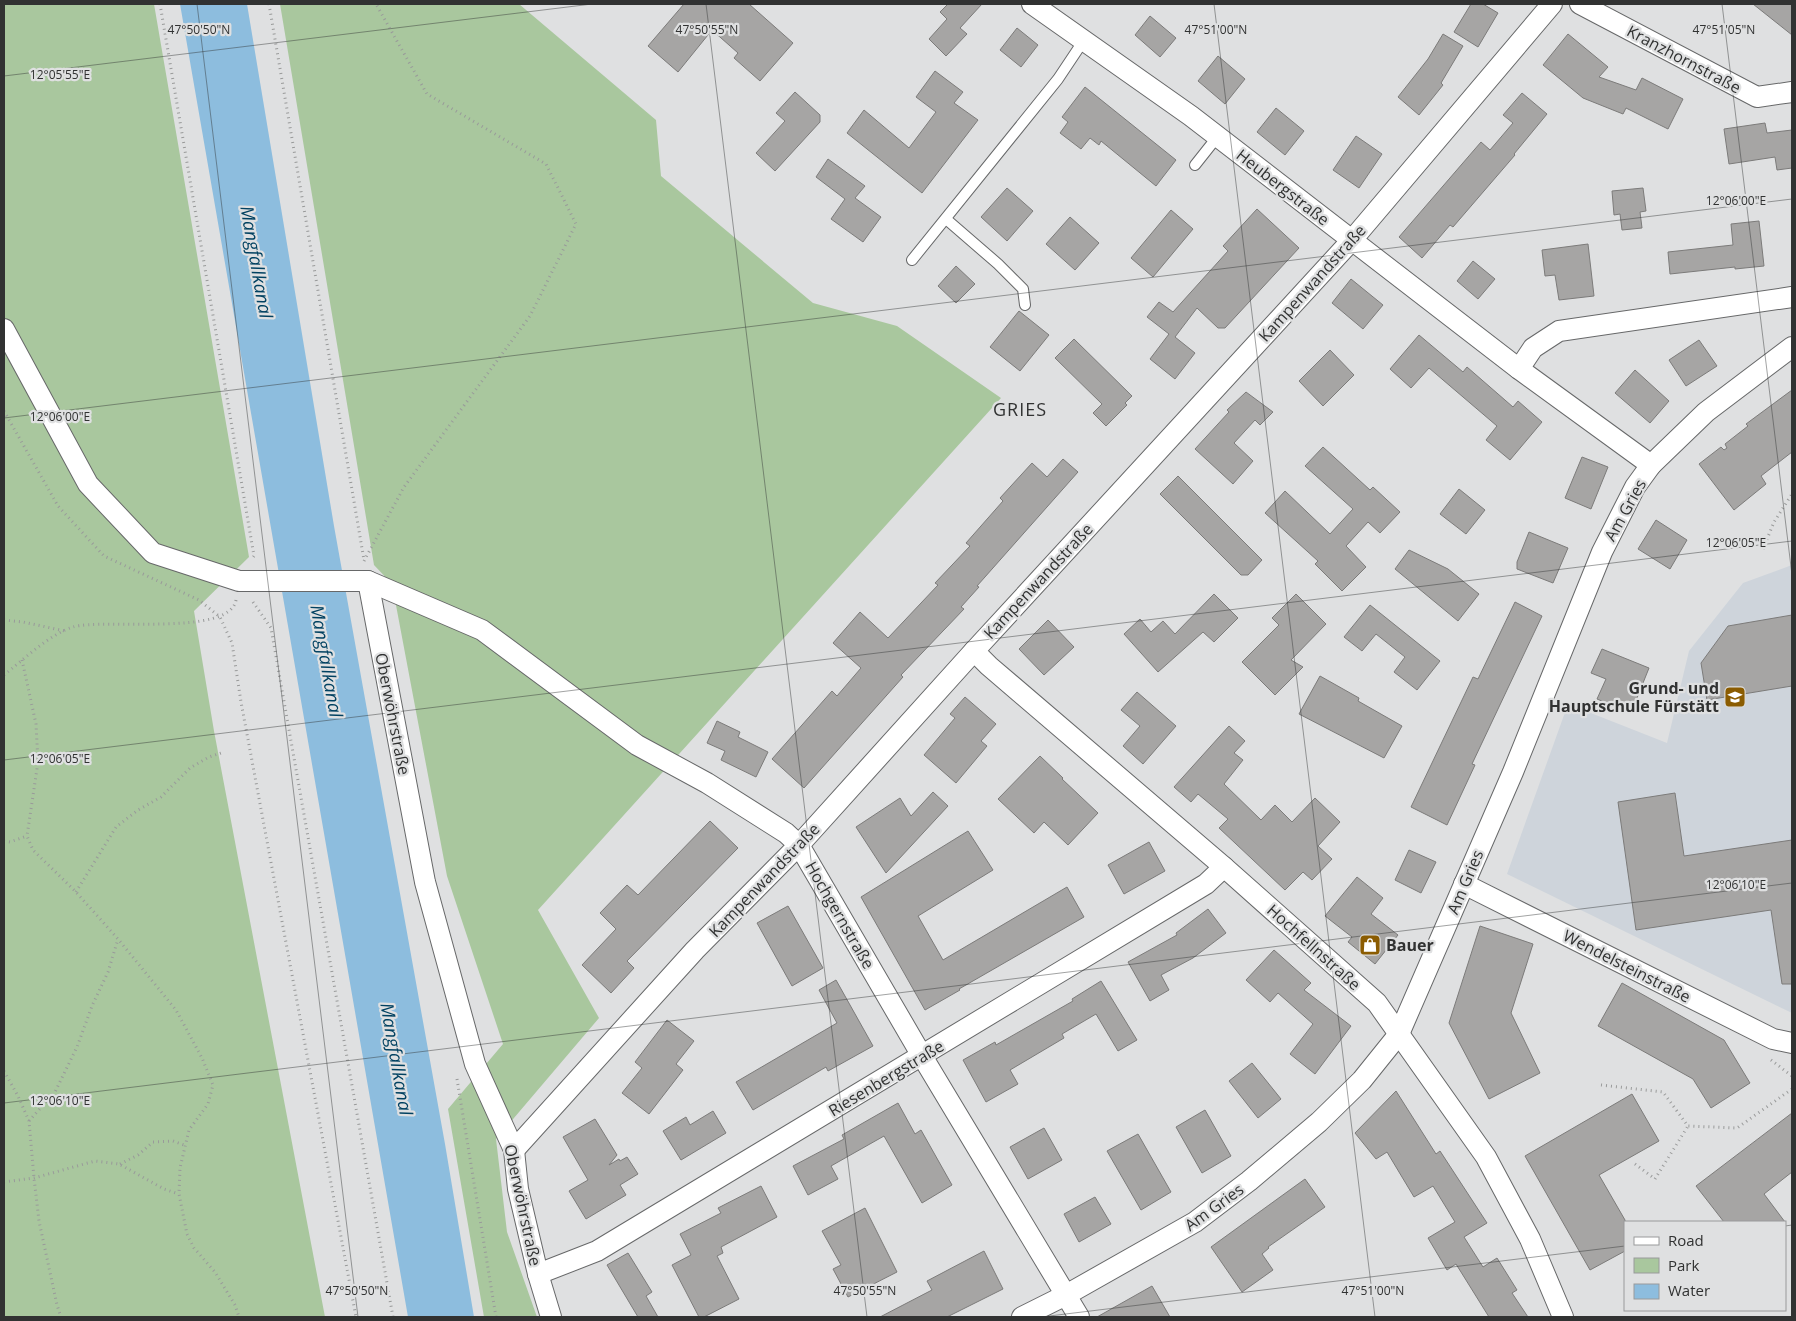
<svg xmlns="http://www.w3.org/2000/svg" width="1796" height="1321" font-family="'Open Sans',sans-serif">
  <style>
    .built { fill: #ced4db }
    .green { fill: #a9c79e }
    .water { fill: #8dbdde }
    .building { fill: #a6a5a4; stroke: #7c7b7a }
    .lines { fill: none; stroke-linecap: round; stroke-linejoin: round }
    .service-casing { stroke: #676869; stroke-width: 12 }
    .minor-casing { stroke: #676869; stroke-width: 22 }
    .path { stroke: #999a9a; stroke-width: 3; stroke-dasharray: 1 4; stroke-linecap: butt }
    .service { stroke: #fff; stroke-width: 10 }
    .minor { stroke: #fff; stroke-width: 20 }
    .ticks { fill: none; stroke: #313232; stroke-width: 1; stroke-opacity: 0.45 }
    .labels { text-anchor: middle; stroke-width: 4.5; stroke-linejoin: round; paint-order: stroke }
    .street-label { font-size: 16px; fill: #313232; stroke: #dfe0e1 }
    .poi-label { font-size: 16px; font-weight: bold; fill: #313232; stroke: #dfe0e1; text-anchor: end }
    .water-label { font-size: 18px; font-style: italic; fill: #014161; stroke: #dfe0e1 }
    .neighbourhood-label { font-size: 18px; letter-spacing: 1px; fill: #313232; stroke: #dfe0e1 }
    .ticks-label { font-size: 12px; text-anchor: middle; fill: #313232; stroke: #dfe0e1; stroke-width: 4.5; stroke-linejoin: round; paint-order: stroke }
  </style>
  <rect width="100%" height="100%" fill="#dfe0e1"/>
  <path class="built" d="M1792,565V1013L1507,874L1568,704L1667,743L1689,651L1743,583Z"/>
  <g class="green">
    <path d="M4,4H154L249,557L194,611L214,731L325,1317H4Z"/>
    <path d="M280,4H519L656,120L661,176L813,303L897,326L1001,398L538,910L599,1018L496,1139L507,1232L537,1317H484L448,1109L503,1044L447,876L392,584L374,565Z"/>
  </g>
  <path class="water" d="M180,4H247L334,526L445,1144L474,1317H408Z"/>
  <g class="building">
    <path d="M684,4H749L793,43L760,81L734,58L738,53L712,30L678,72L648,46Z"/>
    <path d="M948,4H982L960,28L967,34L946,56L929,39L947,19L940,12Z"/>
    <path d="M1471,4H1483L1498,13L1478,47L1454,32Z"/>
    <path d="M1753,4H1792V35Z"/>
    <path d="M1150,16L1176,38L1160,57L1135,35Z"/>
    <path d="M1017,28L1038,45L1021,67L1000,50Z"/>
    <path d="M1443,34L1463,46L1441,83L1443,85L1419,115L1398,97L1428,59Z"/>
    <path d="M1568,34L1608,67L1599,77L1636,90L1642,78L1683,99L1668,129L1626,108L1623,114L1583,98L1543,65Z"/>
    <path d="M1218,56L1245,79L1225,104L1198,81Z"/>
    <path d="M935,71L963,92L954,103L978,120L922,193L847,133L864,110L909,148L936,112L916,97Z"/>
    <path d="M1085,87L1176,160L1156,186L1101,141L1099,145L1090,138L1081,149L1060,133L1068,122L1062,117Z"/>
    <path d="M795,92L820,115V122L775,171L756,153L785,121L776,113Z"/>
    <path d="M1522,93L1547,114L1514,154L1515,155L1453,227L1450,225L1422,258L1399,237L1481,142L1490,150L1513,123L1503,115Z"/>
    <path d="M1276,108L1304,131L1285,155L1257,132Z"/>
    <path d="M1765,123L1767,133L1792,130V168L1777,170L1775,157L1729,164L1724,129Z"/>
    <path d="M1356,136L1382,154L1359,188L1333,170Z"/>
    <path d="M828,159L865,186L855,198L881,217L863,242L831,219L845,199L816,177Z"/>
    <path d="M1007,188L1033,211L1007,241L981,217Z"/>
    <path d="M1643,188L1646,211L1640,212L1642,228L1622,230L1620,214L1614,215L1612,191Z"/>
    <path d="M1257,209L1299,248L1225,328H1218L1197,308L1175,337L1195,353L1175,379L1150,359L1169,334L1147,317L1159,302L1173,312L1228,251L1223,246Z"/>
    <path d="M1171,210L1193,229L1153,277L1131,258Z"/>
    <path d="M1070,217L1099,243L1075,270L1046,244Z"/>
    <path d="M1759,221L1764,266L1735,269V267L1670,274L1668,252L1733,245L1731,224Z"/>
    <path d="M1588,244L1594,296L1559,300L1555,275L1545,276L1542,250Z"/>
    <path d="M1473,261L1495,279L1478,299L1457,281Z"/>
    <path d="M956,266L975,284L956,303L938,286Z"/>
    <path d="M1351,279L1383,305L1363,329L1332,303Z"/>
    <path d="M1019,311L1049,335L1020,371L990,347Z"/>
    <path d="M1419,335L1463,372L1467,367L1513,407L1518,401L1542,422L1510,460L1486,440L1497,426L1429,368L1411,388L1390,369Z"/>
    <path d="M1074,339L1132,396L1125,403L1127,405L1106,426L1093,413L1102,404L1055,358Z"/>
    <path d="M1699,340L1717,366L1686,386L1669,360Z"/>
    <path d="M1330,350L1354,375L1323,406L1299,381Z"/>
    <path d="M1635,370L1669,401L1650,423L1615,393Z"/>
    <path d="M1792,390V452L1761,476L1766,484L1734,510L1699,464L1721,447L1724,450L1727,448L1725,444L1748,426L1746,424Z"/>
    <path d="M1246,392L1273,412L1260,425L1255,420L1234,443L1253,461L1233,484L1195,449L1229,412L1227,410Z"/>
    <path d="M1323,447L1370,490L1373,487L1400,512L1380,533L1368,522L1346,546L1366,567L1342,591L1315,564L1318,561L1265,513L1285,491L1330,534L1353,509L1305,466Z"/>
    <path d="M1582,457L1608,467L1591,509L1565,498Z"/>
    <path d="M1063,459L1078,472L977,586L979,587L961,607L964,609L901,675L903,677L804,788L772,759L832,691L837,696L861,668L833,643L860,612L888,638L938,585L935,583L970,546L966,543L1003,501L1000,498L1032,463L1047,477Z"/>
    <path d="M1178,476L1262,560L1248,575H1241L1160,494Z"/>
    <path d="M1459,489L1485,510L1466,534L1440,514Z"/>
    <path d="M1656,520L1687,540L1670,569L1638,549Z"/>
    <path d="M1529,532L1568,548L1553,583L1517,569V562Z"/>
    <path d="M1409,550L1448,569L1479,594L1458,621L1395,569Z"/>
    <path d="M1214,594L1238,618L1214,642L1203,632L1158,672L1124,634L1140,619L1151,632L1163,621L1175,634Z"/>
    <path d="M1296,594L1326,624L1291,660L1303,667L1275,695L1242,662L1279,625L1272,618Z"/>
    <path d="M1515,602L1542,616L1472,764L1475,765L1447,825L1411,807L1473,677L1478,679Z"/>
    <path d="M1370,605L1440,661L1417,690L1394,672L1405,657L1376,634L1362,651L1344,637Z"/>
    <path d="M1792,615V686L1707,700L1701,663L1728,626Z"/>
    <path d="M1048,620L1074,647L1044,675L1019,649Z"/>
    <path d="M1602,649L1649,668L1631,713L1597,699L1606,679L1591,673Z"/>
    <path d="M1320,676L1359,698L1358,701L1402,726L1384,758L1299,714Z"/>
    <path d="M1137,692L1176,726L1143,764L1123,746L1140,726L1121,710Z"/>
    <path d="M965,697L996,724L981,741L987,746L956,783L924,755L955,718L950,714Z"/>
    <path d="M717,721L740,732L738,737L768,752L756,777L721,760L725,751L707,743Z"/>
    <path d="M1229,726L1245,741L1234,753L1243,760L1224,784L1261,820L1275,805L1292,822L1315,798L1340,822L1318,846L1332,859L1312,880L1303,872L1285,890L1219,828L1228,819L1198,794L1191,802L1174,787Z"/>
    <path d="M1040,756L1063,778L1062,779L1098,813L1068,845L1044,822L1034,833L998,799Z"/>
    <path d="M933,792L948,806L886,873L856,827L900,798L911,816Z"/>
    <path d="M1675,793L1684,856L1792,840V984H1782L1771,910L1636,930L1618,802Z"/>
    <path d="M710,821L738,848L627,961L634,968L611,993L582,965L616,929L600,913L627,885L638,895Z"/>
    <path d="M968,831L993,870L918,916L943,960L1067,887L1084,917L959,989L960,990L925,1010L861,897Z"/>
    <path d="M1149,842L1165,871L1124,894L1108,865Z"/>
    <path d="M1409,850L1436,862L1421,893L1395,880Z"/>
    <path d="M1357,877L1383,898L1371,914L1398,935L1375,964L1348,942L1352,937L1325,916Z"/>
    <path d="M788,906L823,968L792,986L757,923Z"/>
    <path d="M1208,909L1226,933L1193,958L1161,975L1169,990L1150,1001L1128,962L1177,935L1176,933Z"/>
    <path d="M1480,926L1533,944L1511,1013L1540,1073L1489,1099L1449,1023Z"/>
    <path d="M1274,950L1311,983L1304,990L1351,1026L1315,1074L1290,1054L1313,1024L1278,993L1270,1002L1246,980Z"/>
    <path d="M836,980L873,1046L828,1071L826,1067L753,1110L736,1082L837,1023L819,990Z"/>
    <path d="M1101,981L1137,1040L1118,1051L1096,1014L1062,1034L1064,1038L1010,1070L1018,1084L986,1102L963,1060L995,1042L996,1045L1073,1001L1072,999Z"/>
    <path d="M1622,983L1724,1040L1750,1083L1711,1108L1693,1079L1598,1026Z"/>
    <path d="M667,1020L694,1041L676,1064L683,1070L649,1114L622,1093L642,1068L635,1062Z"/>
    <path d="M1252,1063L1281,1099L1258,1118L1229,1081Z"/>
    <path d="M1396,1091L1436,1154L1440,1151L1487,1223L1464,1237L1483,1267L1497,1258L1517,1290L1512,1293L1528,1317H1489L1456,1264L1447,1270L1428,1238L1455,1222L1433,1186L1414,1197L1387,1152L1376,1159L1355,1133Z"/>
    <path d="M1632,1094L1659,1141L1599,1175L1625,1220V1251L1590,1270L1525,1156Z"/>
    <path d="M898,1103L915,1134L921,1130L952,1185L922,1203L884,1136L831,1166L838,1179L808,1195L793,1166L844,1139L842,1135Z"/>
    <path d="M1205,1110L1231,1156L1202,1173L1176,1127Z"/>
    <path d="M713,1111L726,1133L681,1160L663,1131L686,1117L690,1125Z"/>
    <path d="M1792,1113V1172L1764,1194L1785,1222H1724L1696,1186Z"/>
    <path d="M595,1119L617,1155L609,1165L619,1159L620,1161L627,1157L638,1174L620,1185L626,1195L586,1219L569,1191L588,1180L563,1137Z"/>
    <path d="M1044,1128L1062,1160L1028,1179L1010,1147Z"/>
    <path d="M1138,1134L1171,1192L1141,1210L1107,1151Z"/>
    <path d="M1305,1179L1325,1207L1268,1247L1269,1248L1262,1254L1273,1270L1242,1292L1211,1247Z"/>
    <path d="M761,1186L777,1217L721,1247L723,1253L717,1256L739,1299L704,1317H699L672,1265L691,1255L680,1234L721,1213L718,1208Z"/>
    <path d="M1095,1197L1111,1224L1079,1242L1064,1214Z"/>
    <path d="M865,1208L897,1272L848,1297L833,1269L841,1265L822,1231Z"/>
    <path d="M984,1251L1003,1289L947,1317H880L932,1290L927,1281Z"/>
    <path d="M628,1253L652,1292L646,1296L658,1317H638L607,1265Z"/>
    <path d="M1152,1286L1170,1317H1097Z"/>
  </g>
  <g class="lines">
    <g class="service-casing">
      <g id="service">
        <path d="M1195,165L1218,136"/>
        <path d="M946,219L998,264L1023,289L1025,305"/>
        <path d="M912,260L1058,79L1084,40"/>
      </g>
    </g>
    <g class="minor-casing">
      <g id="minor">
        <path d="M1032,4L1191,116L1519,369L1651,465"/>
        <path d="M1580,4L1757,97L1792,92"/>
        <path d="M4,329L88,484L153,553L239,581H368L482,630L637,745L707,783L786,833L799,845L922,1056L1079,1317"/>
        <path d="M1519,369L1533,348L1559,331L1792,297"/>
        <path d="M368,581L425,882L475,1064L514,1150L518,1189L538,1274L551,1317"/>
        <path d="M974,651L989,666L1224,867L1377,1003L1486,1157L1530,1239L1563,1317"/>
        <path d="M1464,884L1773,1039L1792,1043"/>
        <path d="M514,1150L695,950L799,845L974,651L1352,240L1552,4"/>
        <path d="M538,1274L597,1251L1206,884L1224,867"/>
        <path d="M1022,1317L1066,1295L1195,1222L1249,1181L1319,1122L1362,1080L1399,1034L1513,772L1602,552L1635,487L1651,465L1706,412L1792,347"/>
      </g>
    </g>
    <g class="path">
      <path d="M160,4L254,556L251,560"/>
      <path d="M269,4L364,560"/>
      <path d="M4,411L58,506L104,556L199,600L220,617L232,643L241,702L356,1317"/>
      <path d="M1763,549L1774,522L1792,494"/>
      <path d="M364,561L404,487L530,316L576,224L546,164L427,94L376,4"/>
      <path d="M253,602L271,628L393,1317"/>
      <path d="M4,620L23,622L65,631"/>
      <path d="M22,660L36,724L38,762L27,836L33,850L76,892L118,939L176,1010L202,1058L213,1085L208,1104L189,1130L180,1168L179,1194L187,1234L194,1248L215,1272L235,1305L239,1317"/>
      <path d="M4,675C23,660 50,634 73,627C103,618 230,637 236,600"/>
      <path d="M4,841L10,842L27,836"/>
      <path d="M76,892L116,827L138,810L161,797L190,768L209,757L224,752"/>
      <path d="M1771,1060L1792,1076"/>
      <path d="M4,1071L18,1096L29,1121L34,1178L39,1221L57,1305L61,1317"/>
      <path d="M457,1079L496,1317"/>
      <path d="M1601,1085L1663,1092L1688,1126L1737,1128L1792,1089"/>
      <path d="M29,1121L55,1092L77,1047L92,1006L108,972L118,939"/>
      <path d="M120,1164L138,1155L153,1142L173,1141L184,1145"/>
      <path d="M1635,1164L1655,1179L1688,1126"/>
      <path d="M4,1182L34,1178L95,1161L119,1164L164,1189L179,1194"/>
    </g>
    <use href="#service" class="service"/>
    <use href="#minor" class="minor"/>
  </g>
  <path class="ticks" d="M197,4L358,1317M706,4L867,1317M1214,4L1375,1317M1722,4L1792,575M4,76L592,4M4,418L1792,199M4,760L1792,541M4,1103L1792,883M1785,1226L1792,1225M1041,1317L1625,1246"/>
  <defs>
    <g id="school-square" transform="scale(1.125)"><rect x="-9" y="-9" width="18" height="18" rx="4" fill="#8b5c01" stroke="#dfe0e1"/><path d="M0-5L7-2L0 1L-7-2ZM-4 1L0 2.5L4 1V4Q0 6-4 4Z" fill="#fff"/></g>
    <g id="shop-square" transform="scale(1.125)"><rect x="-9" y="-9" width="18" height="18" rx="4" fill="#8b5c01" stroke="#dfe0e1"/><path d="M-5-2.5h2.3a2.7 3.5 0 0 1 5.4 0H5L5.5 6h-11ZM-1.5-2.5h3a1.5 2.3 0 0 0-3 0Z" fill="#fff"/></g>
  </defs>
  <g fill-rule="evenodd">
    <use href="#school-square" x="1735" y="697"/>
    <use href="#shop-square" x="1370" y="945"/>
  </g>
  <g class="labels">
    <g class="street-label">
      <text transform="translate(1684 59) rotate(28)" y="6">Kranzhornstraße</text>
      <text transform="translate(1283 187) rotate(38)" y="6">Heubergstraße</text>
      <text transform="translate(1312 283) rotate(-48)" y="6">Kampenwandstraße</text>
      <text transform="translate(1625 510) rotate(-61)" y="6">Am Gries</text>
      <text transform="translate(1038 581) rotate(-47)" y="6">Kampenwandstraße</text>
      <text transform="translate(393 714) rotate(79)" y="6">Oberwöhrstraße</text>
      <text transform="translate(764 880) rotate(-46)" y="6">Kampenwandstraße</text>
      <text transform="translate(1465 882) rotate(-67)" y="6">Am Gries</text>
      <text transform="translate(840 915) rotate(60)" y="6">Hochgernstraße</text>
      <text transform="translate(1314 947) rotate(42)" y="6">Hochfellnstraße</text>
      <text transform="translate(1627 966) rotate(27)" y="6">Wendelsteinstraße</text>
      <text transform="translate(886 1078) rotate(-31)" y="6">Riesenbergstraße</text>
      <text transform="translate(523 1205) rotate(78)" y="6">Oberwöhrstraße</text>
      <text transform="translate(1214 1207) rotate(-36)" y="6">Am Gries</text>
    </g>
    <g class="poi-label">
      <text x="1719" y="694">Grund- und<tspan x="1719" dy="18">Hauptschule Fürstätt</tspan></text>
      <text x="1386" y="951" text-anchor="start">Bauer</text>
    </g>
    <g class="water-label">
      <text transform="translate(256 262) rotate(80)" y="6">Mangfallkanal</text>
      <text transform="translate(326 661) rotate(80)" y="6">Mangfallkanal</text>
      <text transform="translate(396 1059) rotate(80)" y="6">Mangfallkanal</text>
    </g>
    <g class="neighbourhood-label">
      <text x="1020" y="416">GRIES</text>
    </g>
  </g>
  <g class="ticks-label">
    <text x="199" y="34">47°50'50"N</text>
    <text x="707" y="34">47°50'55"N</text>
    <text x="1216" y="34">47°51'00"N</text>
    <text x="1724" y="34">47°51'05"N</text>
    <text x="60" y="79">12°05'55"E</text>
    <text x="1736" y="205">12°06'00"E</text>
    <text x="60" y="421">12°06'00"E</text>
    <text x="1736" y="547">12°06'05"E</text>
    <text x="60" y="763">12°06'05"E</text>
    <text x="1736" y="889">12°06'10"E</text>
    <text x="60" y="1105">12°06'10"E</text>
    <text x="357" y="1295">47°50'50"N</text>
    <text x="865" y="1295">47°50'55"N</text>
    <text x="1373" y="1295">47°51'00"N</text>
  </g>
  <rect width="1796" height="1321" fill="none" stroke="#313232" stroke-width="10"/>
  <rect x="1624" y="1221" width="162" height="90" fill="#dfe0e1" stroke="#999a9b"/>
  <rect x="1634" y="1237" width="25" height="8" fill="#ffffff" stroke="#999a9b"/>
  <text x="1668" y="1246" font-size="15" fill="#313232">Road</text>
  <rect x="1634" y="1258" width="25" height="15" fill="#a9c79e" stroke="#999a9b"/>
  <text x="1668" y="1271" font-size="15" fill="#313232">Park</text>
  <rect x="1634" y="1284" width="25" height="15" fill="#8dbdde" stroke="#999a9b"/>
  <text x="1668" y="1296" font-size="15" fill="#313232">Water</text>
</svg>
